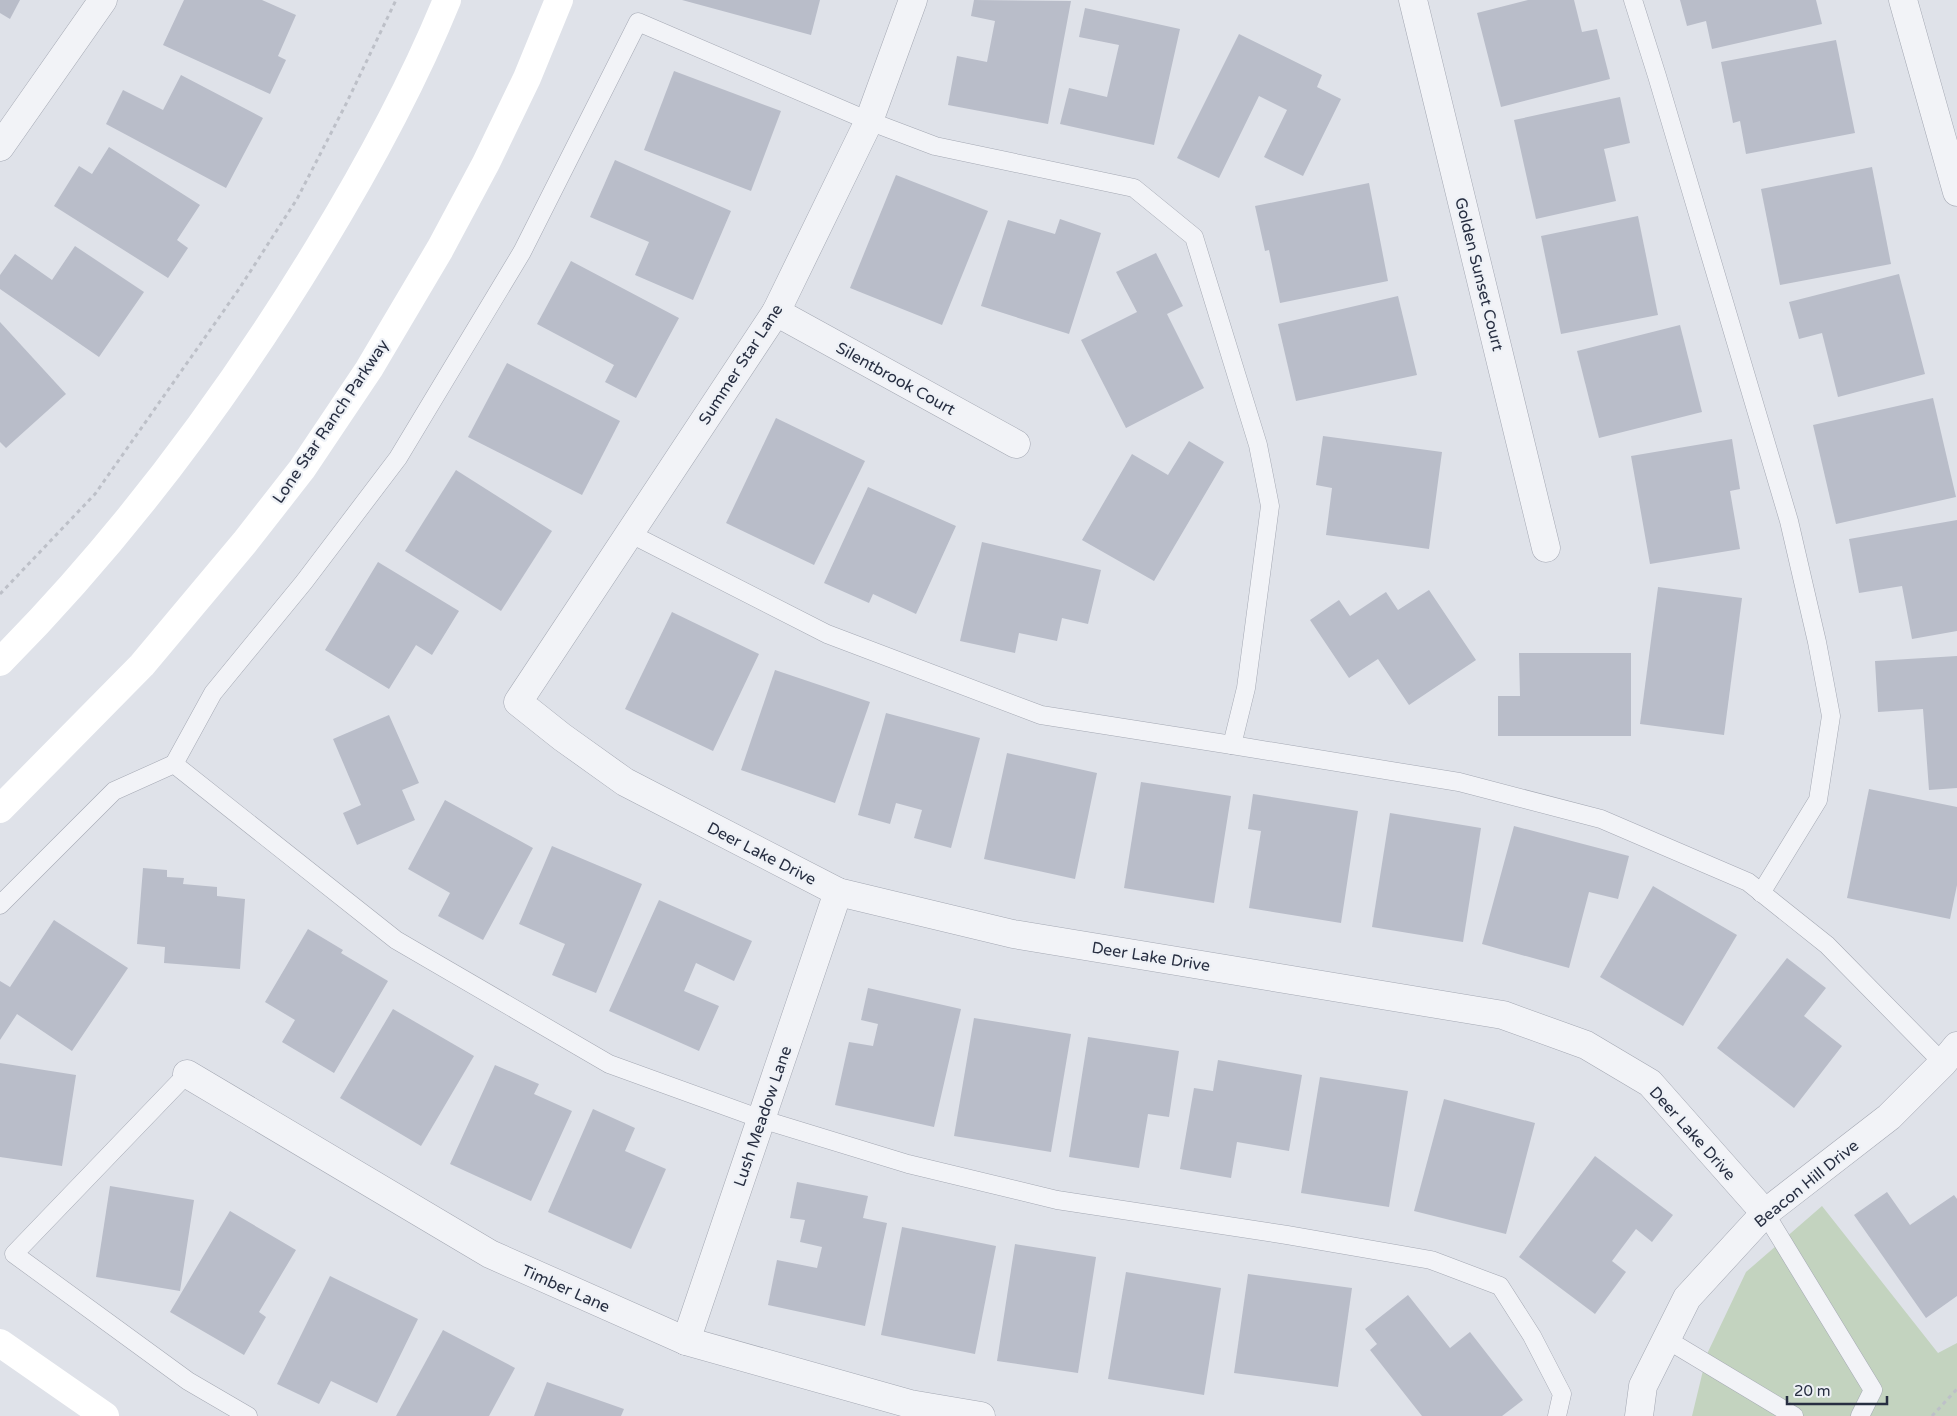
<svg xmlns="http://www.w3.org/2000/svg" width="1957" height="1416" font-family="'Varela Round',sans-serif">
  <style>
    .green { fill: #c3d3bf }
    .building { fill: #b9bdc9 }
    .lines { fill: none; stroke-linecap: round; stroke-linejoin: round }
    .lane-casing { stroke: #a4a8b3; stroke-width: 19 }
    .street-casing { stroke: #a4a8b3; stroke-width: 29 }
    .path { stroke: #bdc0c8; stroke-width: 3; stroke-dasharray: 4 4; stroke-linecap: butt }
    .lane { stroke: #f2f3f7; stroke-width: 18 }
    .street { stroke: #f2f3f7; stroke-width: 28 }
    .secondary { stroke: #fff; stroke-width: 28 }
    .labels { text-anchor: middle; stroke-width: 4.5; stroke-linejoin: round; paint-order: stroke }
    .street-label { font-size: 16px; fill: #272e41; stroke: #eef1f6 }
  </style>
  <rect width="100%" height="100%" fill="#dfe2e9"/>
  <path class="green" d="M1822,1206L1938,1353L1957,1343V1416H1692L1707,1354L1746,1272Z"/>
  <g class="building">
    <path d="M0,0H20L10,19L0,13Z"/>
    <path d="M184,0H262L296,15L278,56L286,60L270,94L163,45Z"/>
    <path d="M682,0H820L811,35Z"/>
    <path d="M974,0L1071,1L1048,124L948,105L957,56L987,62L995,21L971,16Z"/>
    <path d="M1528,0H1574L1582,32L1597,29L1610,79L1501,107L1477,13Z"/>
    <path d="M1680,0H1816L1822,24L1712,49L1706,21L1687,26Z"/>
    <path d="M1085,8L1180,29L1154,145L1060,124L1069,88L1107,97L1119,45L1079,37Z"/>
    <path d="M1239,34L1322,75L1317,87L1341,99L1303,176L1264,157L1287,110L1259,96L1219,178L1177,158Z"/>
    <path d="M1836,40L1855,133L1746,154L1740,121L1733,123L1721,62Z"/>
    <path d="M674,71L781,111L751,191L644,150Z"/>
    <path d="M181,75L263,118L226,188L106,124L123,90L163,110Z"/>
    <path d="M1620,97L1630,143L1604,149L1616,201L1536,219L1514,120Z"/>
    <path d="M109,147L200,205L177,240L188,248L168,278L54,206L79,166L92,174Z"/>
    <path d="M615,160L731,211L693,300L635,275L649,242L590,217Z"/>
    <path d="M1872,167L1891,264L1780,285L1761,189Z"/>
    <path d="M896,175L988,211L942,325L850,288Z"/>
    <path d="M1369,183L1388,281L1280,303L1269,250L1265,251L1255,206Z"/>
    <path d="M1638,216L1658,315L1561,334L1541,236Z"/>
    <path d="M1060,219L1101,233L1069,334L981,306L1008,220L1055,234Z"/>
    <path d="M75,246L144,292L99,357L0,289V275L15,254L52,280Z"/>
    <path d="M1156,253L1183,306L1167,314L1204,388L1126,428L1081,340L1137,312L1116,272Z"/>
    <path d="M571,261L679,318L636,398L605,382L614,365L537,324Z"/>
    <path d="M1899,274L1925,374L1838,397L1822,333L1799,339L1789,302Z"/>
    <path d="M1398,296L1417,375L1296,401L1278,324Z"/>
    <path d="M0,322L66,394L6,448L0,442Z"/>
    <path d="M1680,325L1702,412L1599,438L1577,351Z"/>
    <path d="M507,363L620,421L582,495L468,437Z"/>
    <path d="M1933,398L1956,497L1836,524L1813,425Z"/>
    <path d="M776,418L865,461L814,565L726,523Z"/>
    <path d="M1323,436L1442,452L1429,549L1326,535L1332,488L1316,485Z"/>
    <path d="M1732,439L1740,489L1730,491L1740,549L1650,564L1631,456Z"/>
    <path d="M1189,441L1224,462L1154,581L1082,540L1132,454L1168,475Z"/>
    <path d="M456,470L552,531L501,611L405,551Z"/>
    <path d="M868,487L956,526L916,614L873,594L869,603L824,583Z"/>
    <path d="M1957,520V631L1912,639L1902,586L1859,593L1849,539Z"/>
    <path d="M982,542L1101,570L1088,624L1062,618L1057,641L1019,633L1015,653L960,641Z"/>
    <path d="M378,562L459,611L432,655L416,645L389,689L325,650Z"/>
    <path d="M1658,587L1742,598L1724,735L1640,724Z"/>
    <path d="M1429,590L1476,660L1409,705L1378,659L1349,678L1310,620L1339,600L1350,616L1386,592L1398,610Z"/>
    <path d="M672,612L759,654L713,751L625,709Z"/>
    <path d="M1519,653H1631V736H1498V696H1520Z"/>
    <path d="M1957,656V788L1929,790L1923,709L1878,712L1875,661Z"/>
    <path d="M775,670L870,702L835,803L741,770Z"/>
    <path d="M886,713L980,738L951,848L914,838L922,810L896,803L890,824L858,815Z"/>
    <path d="M389,715L419,783L402,790L415,820L357,845L343,813L361,805L333,739Z"/>
    <path d="M1007,753L1097,773L1075,879L984,859Z"/>
    <path d="M1141,782L1231,796L1214,903L1124,888Z"/>
    <path d="M1869,789L1957,807V885L1950,919L1847,898Z"/>
    <path d="M1253,794L1358,811L1341,923L1249,908L1261,831L1248,829Z"/>
    <path d="M445,800L533,848L483,940L438,916L450,893L408,869Z"/>
    <path d="M1390,813L1481,828L1463,942L1372,927Z"/>
    <path d="M1514,826L1629,856L1618,899L1589,892L1569,968L1482,944Z"/>
    <path d="M552,846L642,884L596,993L552,975L565,944L519,924Z"/>
    <path d="M143,868L167,870V877L184,878L183,884L217,887V896L245,899L240,969L164,963L165,947L137,944Z"/>
    <path d="M1653,886L1737,935L1683,1026L1600,977Z"/>
    <path d="M659,900L752,941L734,981L696,963L684,991L719,1006L699,1051L609,1011Z"/>
    <path d="M54,920L128,968L72,1051L17,1014L0,1040V981L10,987Z"/>
    <path d="M308,929L343,950L341,953L388,981L334,1073L282,1042L295,1020L265,1002Z"/>
    <path d="M1787,958L1826,988L1804,1016L1842,1046L1794,1108L1717,1048Z"/>
    <path d="M868,988L961,1009L934,1127L835,1105L849,1042L873,1046L878,1024L861,1020Z"/>
    <path d="M393,1009L474,1056L421,1146L340,1098Z"/>
    <path d="M974,1018L1071,1034L1051,1152L954,1136Z"/>
    <path d="M1088,1037L1179,1051L1169,1117L1148,1114L1139,1168L1069,1157Z"/>
    <path d="M1218,1060L1302,1075L1289,1151L1237,1142L1231,1178L1180,1169L1194,1088L1213,1091Z"/>
    <path d="M0,1063L76,1075L62,1166L0,1157Z"/>
    <path d="M495,1065L539,1084L534,1094L572,1111L531,1201L450,1164Z"/>
    <path d="M1320,1077L1408,1091L1389,1207L1301,1193Z"/>
    <path d="M1444,1099L1535,1123L1506,1234L1414,1211Z"/>
    <path d="M593,1109L635,1128L625,1151L666,1169L631,1249L548,1212Z"/>
    <path d="M1595,1156L1673,1215L1652,1242L1636,1229L1612,1261L1626,1272L1595,1314L1519,1257Z"/>
    <path d="M797,1182L868,1196L863,1218L887,1223L865,1326L768,1305L777,1260L817,1268L822,1247L800,1242L805,1220L790,1218Z"/>
    <path d="M110,1186L194,1200L180,1291L96,1277Z"/>
    <path d="M1887,1192L1910,1225L1954,1195L1957,1199V1296L1926,1318L1854,1215Z"/>
    <path d="M230,1211L296,1250L259,1312L266,1317L244,1355L170,1312Z"/>
    <path d="M902,1227L996,1246L975,1354L881,1335Z"/>
    <path d="M1015,1244L1096,1257L1078,1373L997,1361Z"/>
    <path d="M1126,1272L1221,1288L1204,1395L1108,1379Z"/>
    <path d="M1248,1274L1352,1288L1338,1387L1234,1373Z"/>
    <path d="M330,1276L418,1319L377,1403L331,1381L319,1404L277,1384Z"/>
    <path d="M1408,1295L1450,1348L1470,1332L1523,1400L1502,1416H1422L1370,1350L1377,1344L1365,1329Z"/>
    <path d="M443,1330L515,1368L489,1416H396Z"/>
    <path d="M547,1382L624,1409L621,1416H534Z"/>
  </g>
  <g class="lines">
    <g class="lane-casing">
      <g id="lane">
        <path d="M1633,0L1657,76L1789,521L1817,642L1831,716L1818,800L1761,893"/>
        <path d="M1232,745L1459,782L1601,819L1748,882L1827,945L1943,1063"/>
        <path d="M174,764L213,693L304,582L398,458L522,252L638,22L869,121L935,146L1134,188L1194,237L1258,445L1270,506L1246,688L1232,745L1041,715L827,634L629,533"/>
        <path d="M0,905L114,791L174,764L396,940L609,1064L761,1119L908,1164L1057,1200L1287,1235L1431,1260L1500,1286L1532,1336L1562,1394L1557,1416"/>
        <path d="M187,1074L14,1254L188,1381L248,1416"/>
        <path d="M1765,1213L1873,1390L1860,1416"/>
        <path d="M1666,1339L1794,1416"/>
      </g>
    </g>
    <g class="street-casing">
      <g id="street">
        <path d="M913,0L869,121L776,312L518,702L562,737L625,782L838,892L1013,934L1503,1015L1586,1045L1650,1083L1765,1213"/>
        <path d="M1413,0L1546,548"/>
        <path d="M1903,0L1957,192"/>
        <path d="M0,147L103,0"/>
        <path d="M776,312L1016,444"/>
        <path d="M187,1074L490,1254L686,1341L910,1404L981,1416"/>
        <path d="M686,1341L838,892"/>
        <path d="M1639,1416L1643,1386L1687,1298L1765,1213L1889,1117L1943,1063L1957,1046"/>
      </g>
    </g>
    <g class="path">
      <path d="M0,594L95,494L239,289L297,199L346,104L396,0"/>
      <path d="M1932,1416L1957,1389"/>
    </g>
    <use href="#lane" class="lane"/>
    <use href="#street" class="street"/>
    <g class="secondary">
      <path d="M0,662C123,538 228,397 319,247C367,168 412,86 447,0"/>
      <path d="M0,809L142,665L245,542L302,469L369,369L440,249L486,163L527,78L559,0"/>
      <path d="M0,1343L105,1416"/>
    </g>
  </g>
  <g class="labels">
    <g class="street-label">
      <text transform="translate(1480 274) rotate(76)" y="6">Golden Sunset Court</text>
      <text transform="translate(740 364) rotate(-57)" y="6">Summer Star Lane</text>
      <text transform="translate(896 378) rotate(29)" y="6">Silentbrook Court</text>
      <text transform="translate(330 421) rotate(-56)" y="6">Lone Star Ranch Parkway</text>
      <text transform="translate(762 853) rotate(27)" y="6">Deer Lake Drive</text>
      <text transform="translate(1151 956) rotate(9)" y="6">Deer Lake Drive</text>
      <text transform="translate(762 1116) rotate(-71)" y="6">Lush Meadow Lane</text>
      <text transform="translate(1693 1133) rotate(48)" y="6">Deer Lake Drive</text>
      <text transform="translate(1806 1183) rotate(-39)" y="6">Beacon Hill Drive</text>
      <text transform="translate(566 1288) rotate(24)" y="6">Timber Lane</text>
    </g>
  </g>
  <path d="M1787 1396v8h100v-8" fill="none" stroke="#272e41" stroke-width="2.5"/>
  <text x="1794" y="1396" font-size="15" fill="#272e41" stroke="#eef1f6" stroke-width="4" paint-order="stroke">20 m</text>
</svg>
